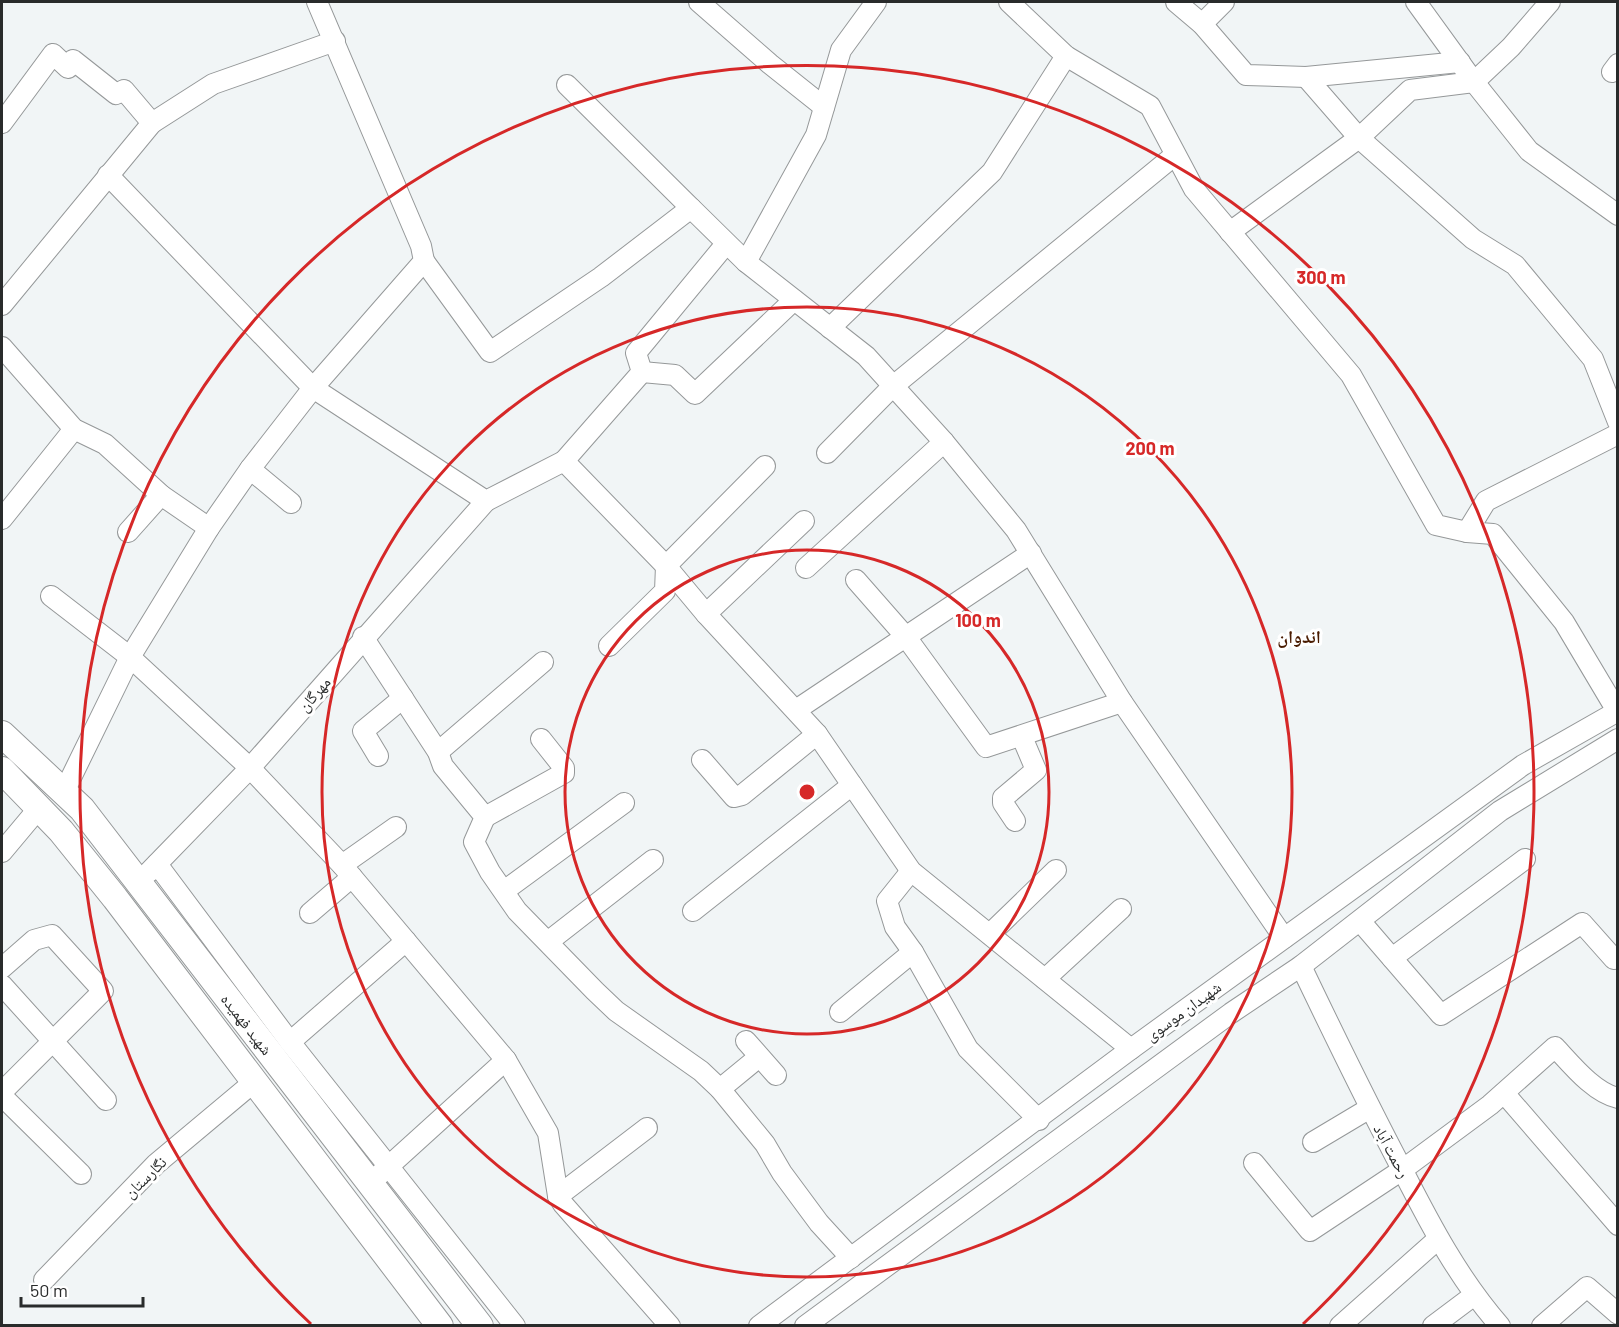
<svg xmlns="http://www.w3.org/2000/svg" width="1619" height="1327" font-family="Barlow,'Noto Naskh Arabic',sans-serif">
  <style>
    .lines { fill: none; stroke-linecap: round; stroke-linejoin: round }
    .minor-casing { stroke: #959899; stroke-width: 22 }
    .major-casing { stroke: #959899; stroke-width: 28 }
    .minor { stroke: #fff; stroke-width: 20 }
    .major { stroke: #fff; stroke-width: 26 }
    .ring { fill: none; stroke: #d62828; stroke-width: 3 }
    .labels { text-anchor: middle; stroke-width: 6; stroke-linejoin: round; paint-order: stroke }
    .street-label { font-size: 16px; fill: #292b2b; stroke: #fff }
    .neighbourhood-label { font-size: 18px; font-weight: bold; fill: #491b00; stroke: #fff }
    .centre { fill: #d62828; stroke: #fff; stroke-width: 3 }
    .ring-label { font-size: 18px; text-anchor: middle; font-weight: bold; fill: #d62828; stroke: #fff; stroke-width: 6; stroke-linejoin: round; paint-order: stroke }
  </style>
  <rect width="100%" height="100%" fill="#f1f5f6"/>
  <g class="lines">
    <g class="minor-casing">
      <g id="minor">
        <path d="M699,2L770,64L824,107"/>
        <path d="M1009,2L1066,56L1150,106L1194,189L1351,375L1436,525L1467,532L1493,534L1564,622L1617,711"/>
        <path d="M1176,2L1202,24L1246,75L1306,77L1460,62"/>
        <path d="M1416,2L1474,82L1529,151L1618,215"/>
        <path d="M1202,24L1224,2"/>
        <path d="M1612,72L1618,64"/>
        <path d="M1306,77L1359,138L1473,239L1515,265L1593,359L1618,422"/>
        <path d="M567,85L691,208"/>
        <path d="M2,123L53,54L68,68L73,60L116,94L124,90L152,123"/>
        <path d="M108,175L313,388L486,501L564,461L666,566L706,614L817,734L911,871L1131,1049"/>
        <path d="M1230,232L1359,138L1410,90L1474,82L1511,47L1550,2"/>
        <path d="M424,261L490,352L601,277L691,208L746,262L866,356L944,442L1016,530L1122,702L1284,938"/>
        <path d="M746,262L816,135L841,50L876,2"/>
        <path d="M2,305L152,123L213,84L335,41"/>
        <path d="M830,328L992,172L1066,56"/>
        <path d="M2,347L74,429L105,444L161,495L209,528"/>
        <path d="M642,372L675,375L695,394L794,300"/>
        <path d="M827,453L892,387L1175,155"/>
        <path d="M564,461L642,372L636,353L725,245"/>
        <path d="M250,469L291,503"/>
        <path d="M2,519L74,429"/>
        <path d="M128,532L161,495"/>
        <path d="M1467,532L1486,501L1618,434"/>
        <path d="M806,568L944,442"/>
        <path d="M856,580L906,637L986,747L1122,702"/>
        <path d="M51,596L130,657L250,768L342,865L506,1060L548,1133L558,1196L563,1204L670,1326"/>
        <path d="M706,614L804,521"/>
        <path d="M363,637L438,752L443,766L485,817L474,842L490,872L517,911L595,991L616,1011L701,1071L720,1089L765,1144L782,1173L819,1223L851,1258"/>
        <path d="M609,646L665,591L666,566L765,466"/>
        <path d="M796,710L1031,553"/>
        <path d="M438,752L543,662"/>
        <path d="M378,756L363,731L403,698"/>
        <path d="M702,760L734,797L742,795L817,734"/>
        <path d="M64,792L130,657L209,528L250,469L313,388L424,261L421,246L317,2"/>
        <path d="M485,817L564,773V768L541,739"/>
        <path d="M1015,821L1003,803V798L1036,770L1022,737"/>
        <path d="M2,852L38,809"/>
        <path d="M157,864L290,1042L515,1326"/>
        <path d="M342,865L396,827"/>
        <path d="M911,871L887,901L895,927L913,952L968,1049L1039,1120"/>
        <path d="M149,872L250,768L486,501"/>
        <path d="M504,891L624,803"/>
        <path d="M693,911L852,785"/>
        <path d="M310,913L352,877"/>
        <path d="M1360,921L1441,1015L1582,923L1614,959"/>
        <path d="M990,934L1056,870"/>
        <path d="M549,941L653,860"/>
        <path d="M1392,958L1525,859"/>
        <path d="M1301,966C1334,1035 1367,1103 1403,1171C1431,1226 1459,1279 1500,1326"/>
        <path d="M2,968L34,940L52,935L103,991L2,1092"/>
        <path d="M1045,979L1121,909"/>
        <path d="M2,985L106,1100"/>
        <path d="M840,1012L913,952"/>
        <path d="M746,1041L776,1075"/>
        <path d="M290,1042L406,941"/>
        <path d="M720,1089L759,1057"/>
        <path d="M1504,1093L1618,1225"/>
        <path d="M2,1096L81,1174"/>
        <path d="M1313,1142L1370,1108"/>
        <path d="M1254,1163L1310,1231L1402,1170L1490,1105L1555,1047C1571,1064 1594,1093 1618,1098"/>
        <path d="M379,1175L506,1060"/>
        <path d="M558,1196L647,1128"/>
        <path d="M44,1280L156,1164L254,1082"/>
        <path d="M759,1326L1131,1049L1523,765L1618,711"/>
        <path d="M805,1326L1231,1013L1301,966L1500,811L1618,739"/>
        <path d="M1340,1326L1438,1239"/>
        <path d="M1433,1326L1473,1296"/>
        <path d="M1542,1326L1587,1287L1618,1314"/>
      </g>
    </g>
    <g class="major-casing">
      <g id="major">
        <path d="M2,734L82,809L480,1326"/>
        <path d="M2,770L61,831L115,898L440,1326"/>
      </g>
    </g>
    <use href="#minor" class="minor"/>
    <use href="#major" class="major"/>
  </g>
  <g class="ring">
    <circle cx="807" cy="792" r="242"/>
    <circle cx="807" cy="792" r="485"/>
    <path d="M311 1324A727 727 0 1 1 1303 1324"/>
  </g>
  <g class="labels">
    <g class="street-label">
      <text transform="translate(314 694) rotate(-49)" y="6">مهرگان</text>
      <text transform="translate(1183 1011) rotate(-36)" y="6">شهیدان موسوی</text>
      <text transform="translate(247 1024) rotate(52)" y="6">شهید فهمیده</text>
      <text transform="translate(1392 1151) rotate(62)" y="6">رحمت آباد</text>
      <text transform="translate(145 1177) rotate(-44)" y="6">نگارستان</text>
    </g>
    <g class="neighbourhood-label">
      <text x="1299" y="643">اندوان</text>
    </g>
  </g>
  <circle cx="807" cy="792" r="9" class="centre"/>
  <g class="ring-label">
    <text x="1321" y="284">300 m</text>
    <text x="1150" y="455">200 m</text>
    <text x="978" y="627">100 m</text>
  </g>
  <rect width="1619" height="1327" fill="none" stroke="#292b2b" stroke-width="6"/>
  <path d="M21 1297v9h122v-9" fill="none" stroke="#292b2b" stroke-width="3"/>
  <text x="30" y="1297" font-size="18" fill="#292b2b" stroke="#ffffff" stroke-width="4.5" paint-order="stroke">50 m</text>
</svg>
